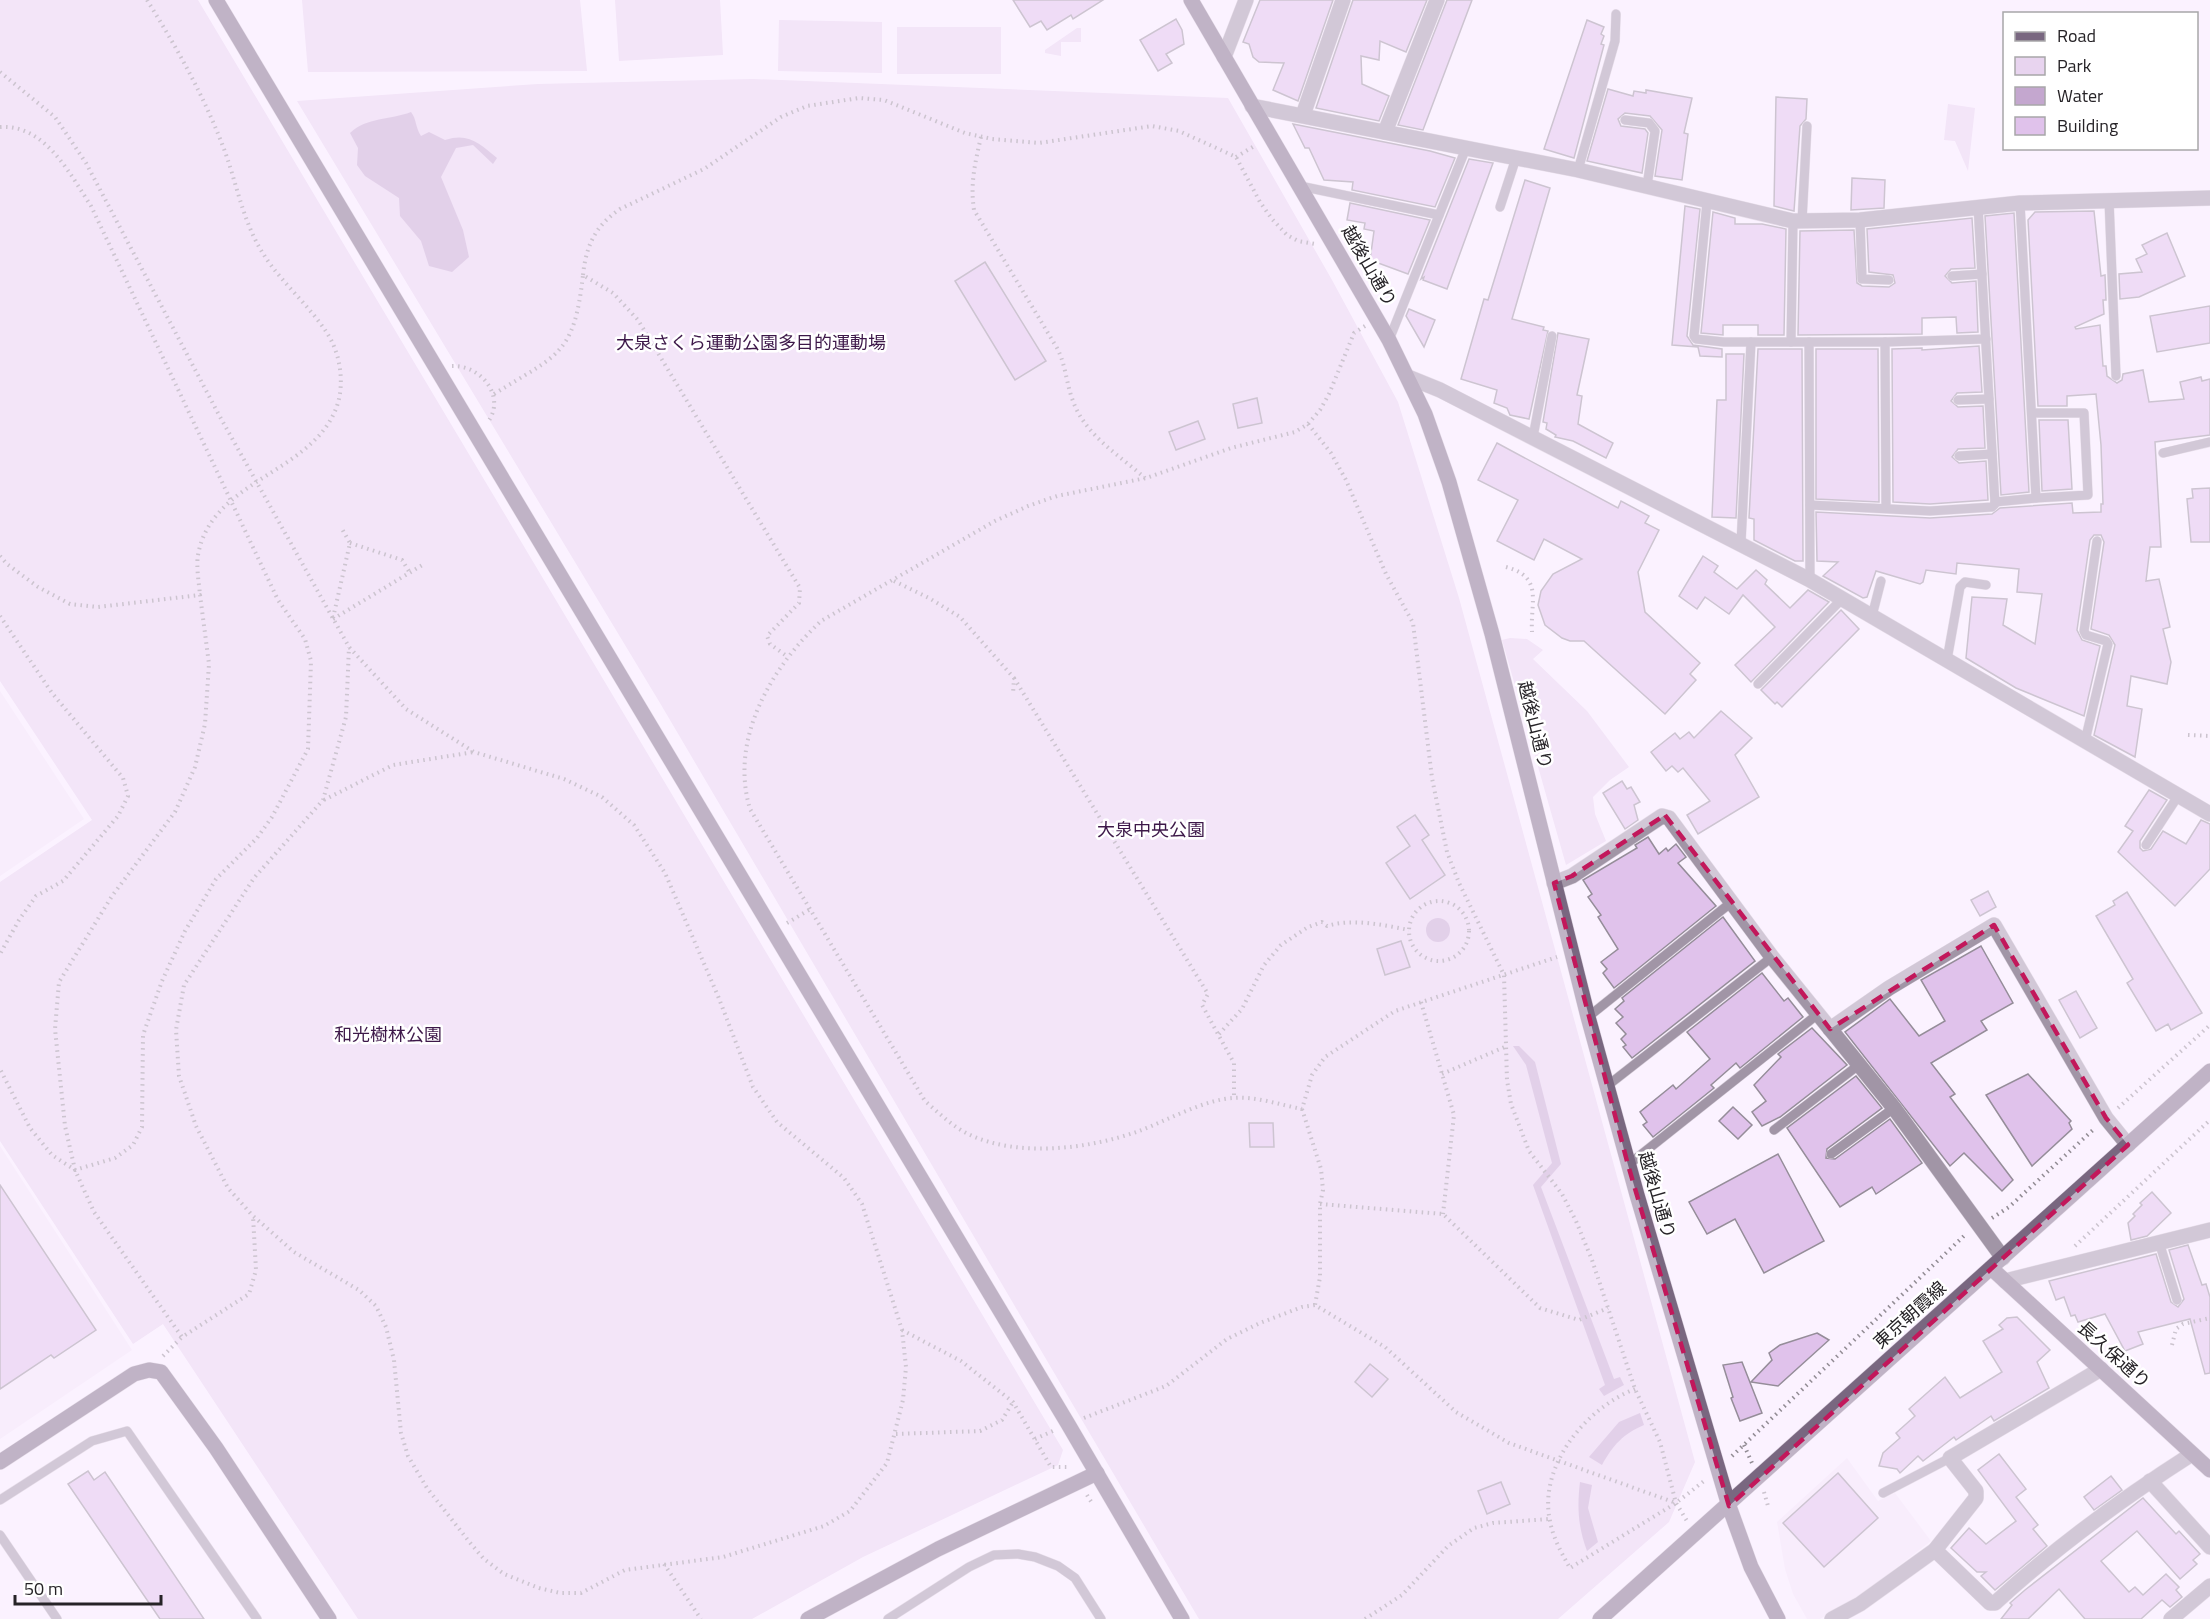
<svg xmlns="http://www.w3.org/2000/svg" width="2210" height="1619" font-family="'Titillium Web','Noto Sans JP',sans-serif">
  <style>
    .built { fill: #f4e6f9 }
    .green { fill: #e8d4ef }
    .water { fill: #c4a7cf }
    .building { fill: #e0c2eb; stroke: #958d99; stroke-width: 1.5 }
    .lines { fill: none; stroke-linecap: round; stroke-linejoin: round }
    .lane-casing { stroke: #d5cdd8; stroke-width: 10 }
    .street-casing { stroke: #d5cdd8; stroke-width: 16 }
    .secondary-casing { stroke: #d5cdd8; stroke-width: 16 }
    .path { stroke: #928c94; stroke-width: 4; stroke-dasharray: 1.5 4.5; stroke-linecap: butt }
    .lane { stroke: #a195a6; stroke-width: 9 }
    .street { stroke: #a195a6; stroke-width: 15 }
    .secondary { stroke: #796780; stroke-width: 15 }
    .marked { fill: none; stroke: #c2185b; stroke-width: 4.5; stroke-dasharray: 12 8; stroke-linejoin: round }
    .labels { text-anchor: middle; stroke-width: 5; stroke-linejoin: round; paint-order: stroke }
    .street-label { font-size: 18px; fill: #262327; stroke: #fff }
    .park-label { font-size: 18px; fill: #3d1849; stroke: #fff }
  </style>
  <rect width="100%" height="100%" fill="#fbf2ff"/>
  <g class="built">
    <path d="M0,691L84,819L0,876Z"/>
    <path d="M0,1146L132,1350L0,1439Z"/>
    <path d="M1847,1458L1878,1501L1895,1493L1931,1541L1866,1591L1820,1619H1807L1793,1594L1785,1569L1777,1522Z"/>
  </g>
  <g class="green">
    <path d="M0,0H198L1063,1450L1058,1465L863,1557L752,1619H358L163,1324L133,1344L0,1141V882L92,820L0,681Z"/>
    <path d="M302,0H580L587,71L308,72Z"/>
    <path d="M615,0H720L723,55L619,61Z"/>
    <path d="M779,20L882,22V73L778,71Z"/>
    <rect x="897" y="27" width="104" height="47"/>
    <path d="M1077,28H1081V42H1061V56L1045,53V50Z"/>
    <path d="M753,79L1228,98L1332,280L1398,402L1459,598L1695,1462L1669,1522L1558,1619H1199L660,703L297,101L538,84Z"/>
    <path d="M1948,104L1975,108L1968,171L1955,141L1944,140Z"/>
    <path d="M1510,638L1527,639L1543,650L1533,659L1587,711L1629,767L1610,780L1593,797L1595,814L1606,841L1566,865L1502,640Z"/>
  </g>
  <g class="water">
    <path d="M411,112C417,120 415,127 421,136L429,132L445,140C469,132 480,144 497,158L493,164L473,145L456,148L441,177L463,230L469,257L452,272L429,266L421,241L400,216L399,198L365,176L357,165L358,148L350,133C367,117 390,120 411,112Z"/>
    <circle cx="1438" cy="930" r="12"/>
    <path d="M1513,1046H1519L1535,1062L1561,1164L1541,1187L1614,1379L1620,1377L1624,1385L1604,1396L1599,1389L1605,1385L1533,1185L1552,1163L1526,1065Z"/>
    <path d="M1640,1413L1644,1425C1623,1434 1613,1445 1602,1465L1589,1457L1619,1422Z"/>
    <path d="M1580,1482L1592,1485L1588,1508L1598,1542L1587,1551C1578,1527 1577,1507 1580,1482Z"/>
  </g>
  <g class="building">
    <path d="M1013,0H1103L1073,19L1071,15L1047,30L1041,21L1030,27Z"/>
    <path d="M1260,0H1333L1298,101L1273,90L1284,63L1259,62L1253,57L1249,44L1243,42Z"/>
    <path d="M1353,0H1427L1406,52L1380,41L1379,60L1361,56L1362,84L1389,96L1379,121L1316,108Z"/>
    <path d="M1447,0H1472L1423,130L1398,125Z"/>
    <path d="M1176,19L1182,30L1184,44L1166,54L1172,63L1158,71L1140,40Z"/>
    <path d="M1587,20L1604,27L1601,34L1604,36L1601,44L1604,45L1574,158L1544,149Z"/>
    <path d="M1608,89L1633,96L1634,91L1646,93V90L1692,98L1684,133L1688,134L1682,180L1655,176L1662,130L1650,116L1625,113L1618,119L1621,126L1645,129L1648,133L1642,173L1587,161Z"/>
    <path d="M1776,97L1807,99L1806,119L1800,126L1794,211L1774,206Z"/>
    <path d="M1293,124L1430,151L1455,158L1435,207L1352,190L1353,182L1324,180L1309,148H1305Z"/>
    <path d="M1469,159L1493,163L1447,289L1423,280L1424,277L1421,279Z"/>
    <path d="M1852,178L1885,180L1884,208L1851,210Z"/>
    <path d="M1525,180L1550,188L1512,319L1544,327L1543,330L1548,331L1529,419L1510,415L1507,408L1494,403L1497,390L1461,379L1484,299L1488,300Z"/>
    <path d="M1350,203L1430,220L1408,274L1370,260L1374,231L1364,229L1365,223L1347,220Z"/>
    <path d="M1685,206L1700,209L1687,336L1693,345L1722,349V357L1700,356L1698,347L1672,345Z"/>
    <path d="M2094,211L2101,276L2105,275L2106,300H2103L2104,314L2075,327L2076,329L2100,325L2103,366H2106L2107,376L2117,383L2122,380L2123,374L2143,370L2149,402L2184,399L2180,382L2201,377L2202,381L2210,379V435L2155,442L2161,547H2150L2146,581L2159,579L2170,627L2163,629L2171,662L2167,684L2131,676L2127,706L2142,709L2135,757L2094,735L2115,645L2109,635L2091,629L2104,542L2101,535H2094L2090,540L2077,630L2082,640L2100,646L2084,716L2016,688L1966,658L1972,597L2007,599L2003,625L2035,644L2042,594L2017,592L2019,569L1957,563L1956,574L1926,570L1923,582L1920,584L1876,571L1867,597L1863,598L1823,576L1838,562L1817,561L1816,512L1930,518L1992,514L2000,508L2072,503L2073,513L2101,512V504H2103L2101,445L2096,394L2067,396V406H2038L2028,220L2035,212Z"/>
    <path d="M1713,212L1735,218V224H1762L1786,229L1784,335H1758V325H1723V335L1701,333Z"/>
    <path d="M2014,213L2029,492L2001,495L1985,216Z"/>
    <path d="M1972,218L1975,268L1951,269L1945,276L1952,283L1976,281L1978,332L1957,333L1956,317L1922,318V334L1798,335L1800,231L1854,230L1857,283L1862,286L1889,287L1895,283L1893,275L1869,272L1867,229Z"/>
    <path d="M2167,233L2185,276L2139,297L2120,299L2119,274L2142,272L2136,259L2147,254L2142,245Z"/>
    <path d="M985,262L1046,361L1015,380L955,281Z"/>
    <path d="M2210,306V343L2157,352L2150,316Z"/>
    <path d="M1409,309L1435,320L1424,347L1406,316Z"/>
    <path d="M1558,333L1589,339L1577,395L1582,396L1578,424L1613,443L1606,458L1573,441L1555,437L1556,435L1546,429L1547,423L1543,422Z"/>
    <path d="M1979,346L1982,392L1957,393L1951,401L1958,407L1983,406L1985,448L1958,449L1952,457L1959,463L1986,461L1988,500L1930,504L1893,502L1892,349L1922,348V350Z"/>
    <path d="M1758,349H1802L1803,561H1795L1754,540V519L1749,518Z"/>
    <path d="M1816,349H1878L1879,502L1816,499Z"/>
    <path d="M1726,354H1744L1736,518L1712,517L1717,400H1726Z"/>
    <path d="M1257,398L1262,423L1238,428L1233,404Z"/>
    <path d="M2039,420H2068L2072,489L2042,491Z"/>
    <path d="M1198,421L1205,439L1176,450L1169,432Z"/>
    <path d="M1497,443L1618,508L1621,501L1649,516L1645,523L1659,530L1638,572L1645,612L1700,663L1690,674L1696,680L1665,714L1584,641H1570L1562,638L1545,625L1538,605L1541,591L1553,574L1582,559L1544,539L1534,560L1497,541L1518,500L1478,480Z"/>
    <path d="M2210,488V542H2191L2187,499L2193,498L2192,489Z"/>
    <path d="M1703,556L1718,566L1714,572L1737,589L1756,570L1767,580L1765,584L1790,608L1808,590L1829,602L1751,682L1735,665L1775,627L1743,595L1729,614L1705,597L1697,609L1679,596Z"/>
    <path d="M1841,610L1859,629L1782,707L1777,702L1775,704L1761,690Z"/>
    <path d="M1721,711L1752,738L1735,755L1759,797L1698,834L1687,815L1710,801L1683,768L1678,772L1672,766L1666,771L1651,752L1675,733L1680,739L1689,732L1694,738Z"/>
    <path d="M1622,781L1627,789L1631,787L1640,802L1634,805L1638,820L1625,829L1603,793Z"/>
    <path d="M2149,790L2167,800L2140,841V848L2143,851L2151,849L2163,831L2186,844L2201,820L2210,824V869L2175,906L2118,852L2133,831L2125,826Z"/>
    <path d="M1415,815L1429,835L1422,840L1445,875L1410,899L1386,863L1410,846L1397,827Z"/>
    <path d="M1648,837L1659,854L1666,848L1668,851L1676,844L1686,857L1678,863L1716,906L1614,988L1603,973L1607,969L1601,962L1618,949L1598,917L1601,915L1588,897L1592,894L1583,880L1637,848L1635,845Z"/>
    <path d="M1988,891L1996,907L1980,916L1971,900Z"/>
    <path d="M2127,892L2202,1013L2171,1030L2168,1024L2156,1031L2127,983L2133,979L2096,916L2115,905L2113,901Z"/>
    <path d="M1723,917L1755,961L1632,1058L1623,1047L1626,1045L1621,1039L1626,1034L1616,1023L1623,1017L1615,1009L1624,1001L1622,998Z"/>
    <path d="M1401,941L1410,967L1385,975L1377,949Z"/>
    <path d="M1981,946L2013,1003L1981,1021L1987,1030L1931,1063L1955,1094L1950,1097L2013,1180L2002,1191L1964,1153L1950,1166L1845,1032L1890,999L1919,1036L1945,1021L1921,980Z"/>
    <path d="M1762,973L1784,1001L1788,998L1803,1017L1740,1068L1736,1063L1711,1085L1714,1088L1653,1137L1643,1125L1647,1122L1640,1112L1673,1085L1676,1089L1710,1059L1687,1032Z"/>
    <path d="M2076,991L2097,1028L2080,1038L2059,1000Z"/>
    <path d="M1812,1028L1847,1065L1780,1117L1762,1126L1752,1112L1766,1101L1754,1085L1781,1057L1778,1054Z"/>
    <path d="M2028,1074L2071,1121L2069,1123L2072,1129L2032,1166L1986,1095Z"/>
    <path d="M1856,1076L1882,1108L1827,1149L1826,1158L1835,1159L1890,1119L1922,1163L1876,1194L1872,1187L1840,1207L1787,1128Z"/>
    <path d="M1733,1107L1752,1125L1738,1139L1719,1121Z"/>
    <path d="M1249,1123H1273L1274,1147H1250Z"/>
    <path d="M1778,1154L1824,1241L1764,1273L1735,1219L1707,1234L1689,1202Z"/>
    <path d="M0,1185L96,1330L54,1358L51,1355L0,1389Z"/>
    <path d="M2152,1192L2171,1213L2147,1236L2131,1240L2128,1223L2135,1216L2133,1214L2142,1205L2140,1203Z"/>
    <path d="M2188,1245L2202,1285L2206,1284L2210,1297V1373L2205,1374L2190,1319L2138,1332L2143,1344L2125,1351L2105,1314L2078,1322L2075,1315L2071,1316L2064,1297L2056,1300L2049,1281L2156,1254L2171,1302L2178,1307L2184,1299L2169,1250Z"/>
    <path d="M2017,1317L2050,1350L2037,1362L2049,1388L1994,1421L1991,1416L1956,1440L1954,1437L1923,1461L1918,1456L1900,1473L1897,1469L1879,1466L1883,1453L1900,1438L1896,1433L1915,1416L1909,1409L1945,1377L1960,1398L2002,1372L1983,1341L2003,1329L1999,1325L2007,1318Z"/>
    <path d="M1817,1333L1829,1340L1778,1386L1751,1382L1772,1360L1769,1353L1780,1345Z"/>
    <path d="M1742,1362L1762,1413L1740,1421L1731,1398L1733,1397L1723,1365Z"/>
    <path d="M1370,1364L1388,1379L1372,1397L1355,1382Z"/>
    <path d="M1999,1454L2026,1489L2016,1497L2038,1525L2033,1529L2047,1546L1995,1590L1981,1576L1986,1572H1977L1951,1548L1969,1528L1986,1544L2016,1521L1978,1470Z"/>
    <path d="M88,1471L94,1480L105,1472L204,1619H160L68,1484Z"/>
    <path d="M1838,1473L1878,1518L1824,1567L1783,1523Z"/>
    <path d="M2111,1476L2122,1490L2094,1510L2084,1497Z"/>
    <path d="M1501,1482L1510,1504L1487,1514L1478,1491Z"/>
    <path d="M2143,1498L2176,1534L2179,1531L2200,1554L2193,1560L2197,1564L2180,1579L2137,1531L2101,1561L2129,1592L2135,1587L2143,1595L2166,1574L2179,1587L2176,1590L2182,1597L2170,1607L2162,1600L2141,1619H2085L2059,1589L2028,1619H2001L2012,1605L2010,1603L2025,1590Z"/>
  </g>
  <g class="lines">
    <g class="lane-casing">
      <g id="lane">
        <path d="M1625,120L1649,123L1655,131L1647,186"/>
        <path d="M1578,170L1615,41L1616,14"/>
        <path d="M1300,186L1439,215"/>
        <path d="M2109,200L2116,376"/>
        <path d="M1707,202L1694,336L1696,339L1724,342H1885L1986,339"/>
        <path d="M2020,203L2036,498L2088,495L2084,413H2032"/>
        <path d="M1500,207L1516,158"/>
        <path d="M1860,220L1862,279L1889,280"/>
        <path d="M1802,221L1807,126"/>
        <path d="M1952,276L1982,274"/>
        <path d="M1389,340L1466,148"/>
        <path d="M1791,342L1793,221"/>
        <path d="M1809,342L1810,580"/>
        <path d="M1885,342L1886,508"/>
        <path d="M1958,400L1989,399"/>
        <path d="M1533,437L1552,336"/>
        <path d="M2163,453L2210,442"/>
        <path d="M1959,456L1992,454"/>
        <path d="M1995,502L2036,498"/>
        <path d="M1810,505L1930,511L1992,507L1995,504L1978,206"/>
        <path d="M1741,543L1751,342"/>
        <path d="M1872,616L1881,581"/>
        <path d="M1947,660L1960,587L1965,582L1986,585"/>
        <path d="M1758,684L1842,599"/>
        <path d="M2085,741L2108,644L2106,641L2086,635L2084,631L2097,541"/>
        <path d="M2146,845L2178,796"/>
        <path d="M1588,1017L1733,901"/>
        <path d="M1607,1086L1772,957"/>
        <path d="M1774,1130L1860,1064"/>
        <path d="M1831,1154L1894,1108"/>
        <path d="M1628,1165L1818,1014"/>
        <path d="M2159,1242L2177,1300"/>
        <path d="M1883,1493L1950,1458"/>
        <path d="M0,1500L92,1441L127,1431L257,1619"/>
        <path d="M0,1535L57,1619"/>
        <path d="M888,1619L969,1567L994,1555L1018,1554L1035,1557L1058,1566L1075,1578L1101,1619"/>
      </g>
    </g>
    <g class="street-casing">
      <g id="street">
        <path d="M1224,57L1246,0"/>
        <path d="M1252,106L1578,170L1793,221L1860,220L2020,203L2210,198"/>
        <path d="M1303,115L1343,0"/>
        <path d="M1385,132L1437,0"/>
        <path d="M1408,377L1440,390L1810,580L2210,814"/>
        <path d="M1554,883L1572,876L1662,816L1669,818L1772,957L1894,1108L2003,1258"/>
        <path d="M1830,1029L1889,988L1994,925L2106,1118L2128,1145"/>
        <path d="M2005,1281L2210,1230"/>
        <path d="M2150,1481L2210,1547"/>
        <path d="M1935,1550L1990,1603H1995C2056,1547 2123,1498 2192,1454"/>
        <path d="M1832,1619L1860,1604L1935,1550L1976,1498V1491L1950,1458L2101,1369"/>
        <path d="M2171,1619L2210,1586"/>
      </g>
    </g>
    <g class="secondary-casing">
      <g id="secondary">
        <path d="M216,0L1068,1424L1182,1619"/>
        <path d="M1191,0L1389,340L1425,414L1449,482L1492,634L1588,1017L1637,1195L1729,1506L1751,1567L1778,1619"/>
        <path d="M1991,1268L2210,1470"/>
        <path d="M0,1462L134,1374L149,1370L161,1372L216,1448L329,1619"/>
        <path d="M808,1619L938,1549L1097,1473"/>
        <path d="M1600,1619L2210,1071"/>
      </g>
    </g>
    <g class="path">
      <path d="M147,0C177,48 204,96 224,149C237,184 243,223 264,255C281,283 320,315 333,344C342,364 344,391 335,411C308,474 211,481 198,555C196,567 199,583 200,595"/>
      <path d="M0,72L55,117L86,163L219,415L349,647L406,709L474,752L564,779L602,797L634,825L665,873L718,996L753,1087L777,1122L844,1178L862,1204L902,1330L906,1367L903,1400L887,1463L850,1511L824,1526L723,1557L625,1570L581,1593H560L539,1588L504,1574L484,1559L471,1544L427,1488L408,1456L401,1433L394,1360L386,1327L376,1306L359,1290L294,1252L252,1215L228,1188L196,1126L179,1076L176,1030L184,985L254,878L323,800L346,717L349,647"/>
      <path d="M0,127C45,124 70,174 91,206L278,600L305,639L311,661L308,749L272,817L257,838L216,879L185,931L162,981L143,1035L142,1127L133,1145L115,1158L75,1170L52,1155L30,1128L0,1069"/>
      <path d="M981,137C975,163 970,184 974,210L1057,348C1066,365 1066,383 1073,401C1085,435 1119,455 1145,478"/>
      <path d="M1236,157L1256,145"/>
      <path d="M583,275C586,246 595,226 620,209L704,169L781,117L807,106L859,98L884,100L965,133L992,139L1039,143L1152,126L1179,131L1236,157L1260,202L1272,219L1287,235L1298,241L1315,244"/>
      <path d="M1365,326L1354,333L1329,394L1320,410L1308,424L1295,432L1231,448L1146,478L1057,496L1028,506L995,521L821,621C771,668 729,739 750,809L925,1101C939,1113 952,1126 968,1134C1018,1158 1089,1149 1139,1131C1166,1121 1205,1099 1234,1098C1255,1096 1281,1105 1302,1109L1312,1075L1325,1057L1395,1011L1557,957"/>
      <path d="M452,366C482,365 507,398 487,423"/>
      <path d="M494,394C558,354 574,356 583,275L613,293L638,320L800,588L799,603L767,636L770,644L788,657"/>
      <path d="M1308,424L1331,453L1346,480L1386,574L1413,623L1432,778L1447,852L1459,883L1504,975L1507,1080L1511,1104L1529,1151L1562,1194L1576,1221L1592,1260L1635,1389L1660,1442L1676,1503L1687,1521"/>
      <path d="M350,543L402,560L410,573"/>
      <path d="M0,556L7,564L38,587L70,604L98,607L200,595L209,664L205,724L195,767L175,812L112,896L59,982L55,1029L65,1126L75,1170L94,1212L182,1337L249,1294L256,1270L253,1216"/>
      <path d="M1506,567C1544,577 1530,602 1532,632"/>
      <path d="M894,581L929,598L960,617L1014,678L1013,694"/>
      <path d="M0,616L52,693L123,778L128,796L118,816L63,881L36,896L19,920L0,954"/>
      <path d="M333,618L350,543L342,529"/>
      <path d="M333,619L424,564"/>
      <path d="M1014,678L1208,994L1202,1005L1234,1063V1098"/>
      <path d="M2188,735L2210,736"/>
      <path d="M324,800L393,765L474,752"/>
      <circle cx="1439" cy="931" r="30"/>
      <path d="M787,923L809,910"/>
      <path d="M1421,1002L1454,1115L1443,1214"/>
      <path d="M1219,1034L1242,1009L1264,965L1281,945L1308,927L1322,922L1327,926C1353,918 1383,925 1409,930"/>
      <path d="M1442,1074L1507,1046"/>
      <path d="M2118,1108L2210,1025"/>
      <path d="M1302,1109L1321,1169L1323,1190L1320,1204V1277L1315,1305"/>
      <path d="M1320,1204L1443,1214L1540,1308L1579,1320L1608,1308"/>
      <path d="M1992,1218L2009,1207L2094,1129"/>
      <path d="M2075,1246L2210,1120"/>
      <path d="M902,1330L961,1361L1013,1402L1051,1467H1069"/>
      <path d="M2172,1345L2176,1329L2183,1324L2210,1318"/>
      <path d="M163,1356L182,1337"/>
      <path d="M1635,1389C1586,1408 1538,1466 1550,1521C1553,1538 1562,1554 1570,1568L1676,1503L1704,1481"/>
      <path d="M1084,1418L1166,1386L1227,1339L1260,1323L1302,1307L1315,1305L1385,1347L1456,1412L1509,1443L1676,1503"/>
      <path d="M896,1434L980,1431L1002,1420L1013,1402"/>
      <path d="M1035,1439L1055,1430"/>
      <path d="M1744,1445L1752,1463"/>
      <path d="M1732,1456L1966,1234"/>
      <path d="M1764,1492L1768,1506"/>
      <path d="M1087,1495L1092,1503"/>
      <path d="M664,1564L701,1619"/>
      <path d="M1365,1619L1402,1595L1448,1546L1474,1528L1493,1523L1549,1519"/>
    </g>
    <use href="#lane" class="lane"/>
    <use href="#street" class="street"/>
    <use href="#secondary" class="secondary"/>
  </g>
  <path d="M0 0H2210V1619H0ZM1665,815L1830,1029L1994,925L2106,1118L2128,1145L1729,1506L1628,1165L1554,883L1572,876Z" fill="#fbf2ff" fill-opacity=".55" fill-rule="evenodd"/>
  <path class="marked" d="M1665,815L1830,1029L1994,925L2106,1118L2128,1145L1729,1506L1628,1165L1554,883L1572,876Z"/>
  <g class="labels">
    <g class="street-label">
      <text transform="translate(1369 266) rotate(60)" y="6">越後山通り</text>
      <text transform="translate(1535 725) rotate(76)" y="6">越後山通り</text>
      <text transform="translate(1657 1195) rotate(74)" y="6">越後山通り</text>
      <text transform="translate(1910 1315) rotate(-42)" y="6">東京朝霞線</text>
      <text transform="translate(2114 1355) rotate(42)" y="6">長久保通り</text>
    </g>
    <g class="park-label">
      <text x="751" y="349">大泉さくら運動公園多目的運動場</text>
      <text x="1151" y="836">大泉中央公園</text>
      <text x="388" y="1041">和光樹林公園</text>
    </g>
  </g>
  <rect x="2003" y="12" width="195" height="138" fill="#ffffff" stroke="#a8a7a9" stroke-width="1.5"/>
  <rect x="2015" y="32" width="30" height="9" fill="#796780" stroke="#a8a7a9" stroke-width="1.5"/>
  <text x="2057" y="42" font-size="18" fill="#262327">Road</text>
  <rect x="2015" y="57" width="30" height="18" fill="#e8d4ef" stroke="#a8a7a9" stroke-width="1.5"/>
  <text x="2057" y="72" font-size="18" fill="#262327">Park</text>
  <rect x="2015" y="87" width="30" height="18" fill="#c4a7cf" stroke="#a8a7a9" stroke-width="1.5"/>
  <text x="2057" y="102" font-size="18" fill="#262327">Water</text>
  <rect x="2015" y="117" width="30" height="18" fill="#e0c2eb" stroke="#a8a7a9" stroke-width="1.5"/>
  <text x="2057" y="132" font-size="18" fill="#262327">Building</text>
  <path d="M15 1595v9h146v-9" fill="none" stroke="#262327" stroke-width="3"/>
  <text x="24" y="1595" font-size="18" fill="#262327" stroke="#ffffff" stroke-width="4.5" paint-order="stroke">50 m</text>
</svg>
